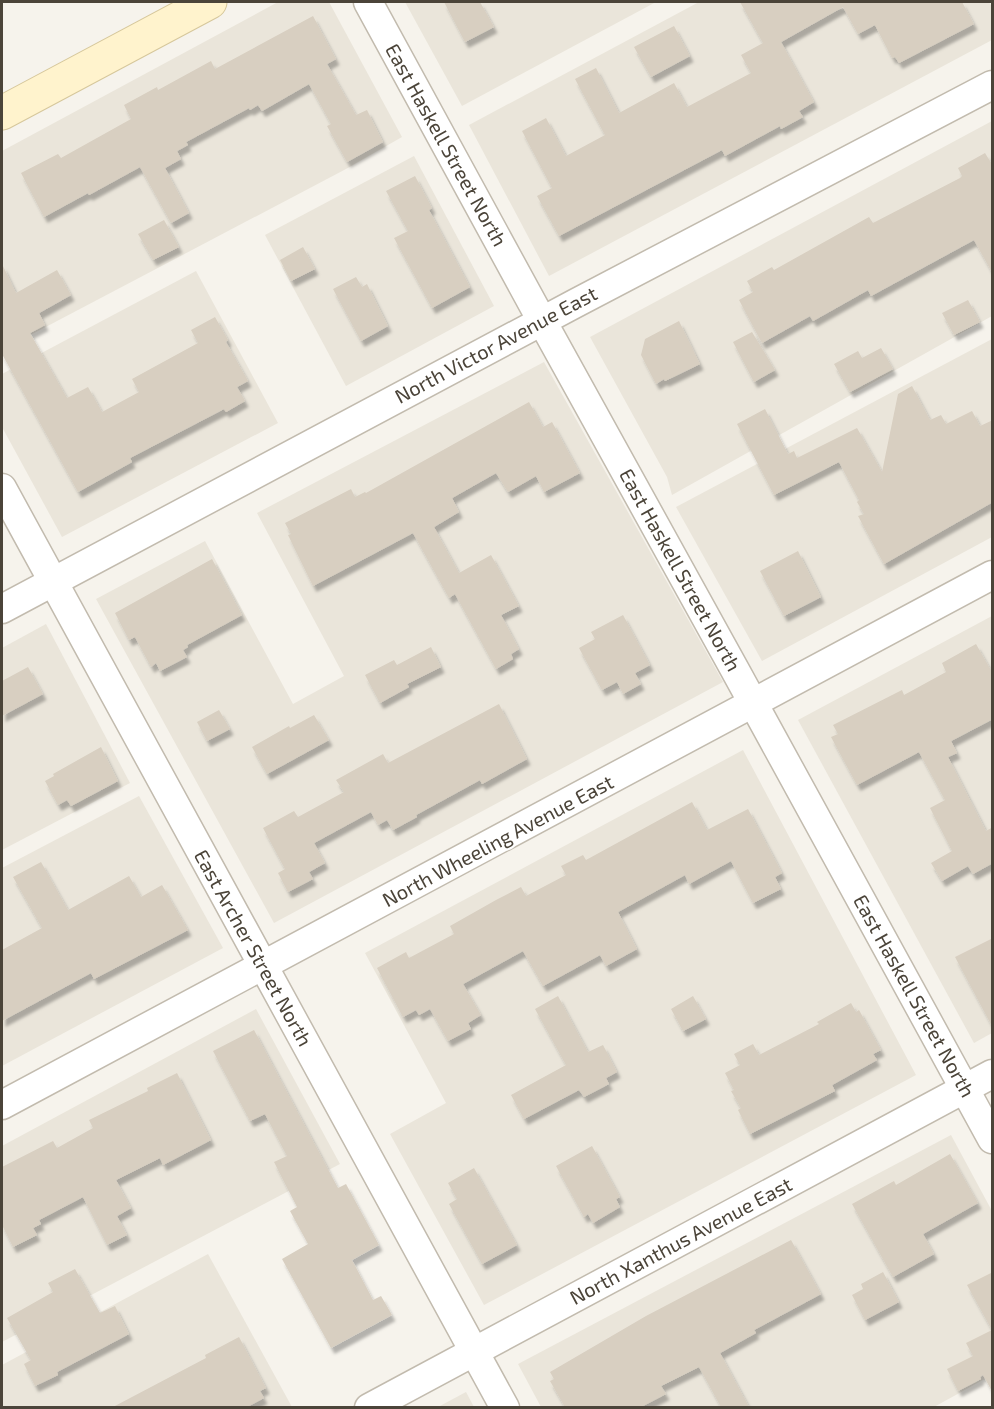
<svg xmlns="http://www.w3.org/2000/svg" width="994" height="1409" font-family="'Exo 2',sans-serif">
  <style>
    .residential { fill: #eae5da }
    .building { fill: #d8cfc1; filter: url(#shadow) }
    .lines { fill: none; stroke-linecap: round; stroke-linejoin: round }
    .street-casing { stroke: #c2bbae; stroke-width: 31 }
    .secondary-casing { stroke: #d6c79b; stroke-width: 35 }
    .street { stroke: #fff; stroke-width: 28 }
    .secondary { stroke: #fff3cd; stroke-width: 33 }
    .labels { text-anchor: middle; stroke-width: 4.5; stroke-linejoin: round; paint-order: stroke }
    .street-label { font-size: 20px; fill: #4b4439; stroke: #fff }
  </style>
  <defs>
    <filter id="shadow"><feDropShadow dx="3.5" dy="6" stdDeviation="1.5" flood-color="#0004"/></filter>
  </defs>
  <rect width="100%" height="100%" fill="#f6f3ec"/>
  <g class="residential">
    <path d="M278,2H329L402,137L346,169L2,350V151Z"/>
    <path d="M405,2H656L462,106Z"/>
    <path d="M699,2H989L992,7V40L549,276L469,125Z"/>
    <path d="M992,121V316L672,495L667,477L590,337Z"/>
    <path d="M414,156L494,306L346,386L265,235Z"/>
    <path d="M196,271L278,423L62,537L2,427V374Z"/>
    <path d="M992,339V537L762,661L676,507Z"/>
    <path d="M544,362L723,682L274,923L96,599L205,541L293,704L344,676L257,513Z"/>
    <path d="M992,616V1033L974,1043L798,720Z"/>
    <path d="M46,624L130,783L2,850V648Z"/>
    <path d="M743,750L916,1075L484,1305L390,1134L446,1103L365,953Z"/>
    <path d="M139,796L223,948L2,1066V868Z"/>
    <path d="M256,1009L340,1164L2,1342V1146Z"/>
    <path d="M951,1135L992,1211V1375L934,1407H541L518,1364Z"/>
    <path d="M208,1254L292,1407L2,1408V1365Z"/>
    <path d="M466,1392L474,1407H438Z"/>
  </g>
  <g class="building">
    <path d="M444,2H480L494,27L465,42Z"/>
    <path d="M740,2H962L974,24L899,63L895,57L892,58L875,25L858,34L843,7L781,42L814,102L799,111L803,117L781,129L780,126L725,156L722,150L559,236L537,196L552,188L522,131L546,118L566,156L605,135L575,79L596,68L619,113L674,83L687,107L751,73L741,55L763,43Z"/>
    <path d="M313,16L336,59L327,64L356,115L367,110L383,142L347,162L327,126L331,124L309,84L262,111L258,105L250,110L249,108L186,142L188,145L177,151L181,159L165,168L189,213L171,223L140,167L89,195L88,193L44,217L21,173L58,154L61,158L131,119L124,105L157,87L158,90L211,61L215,69Z"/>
    <path d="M674,26L690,56L651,77L634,47Z"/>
    <path d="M985,153L993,166V274L974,240L871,296L868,290L813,321L810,316L762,343L739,300L753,292L747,281L772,267L774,270L869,217L873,223L960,178L962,176L958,168Z"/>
    <path d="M415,176L432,208L429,210L470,287L432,308L394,238L408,231L386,191Z"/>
    <path d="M164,220L179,247L153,260L138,234Z"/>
    <path d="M303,247L315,269L291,281L280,260Z"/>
    <path d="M2,264L16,293L57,270L71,295L39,313L45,325L30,333L67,398L88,387L102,412L139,392L132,379L198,343L191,330L215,317L228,340L226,342L248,381L237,387L245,401L226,412L224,409L130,458L132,462L78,492L2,354Z"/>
    <path d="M356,277L362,287L367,284L388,326L361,341L333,289Z"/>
    <path d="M968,300L980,322L954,335L942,313Z"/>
    <path d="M679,321L700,364L665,381L664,379L656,384L641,355L645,339Z"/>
    <path d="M752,332L775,370L754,382L733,342Z"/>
    <path d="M881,348L893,369L850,392L834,364L858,351L862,358Z"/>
    <path d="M912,386L930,420L941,415L946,424L972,411L980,426L993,420V502L884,564L858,516L864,514L857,502L859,500L839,462L774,495L737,424L765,409L788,454L794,451L797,458L857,428L882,472L898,394Z"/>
    <path d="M529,402L543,427L552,422L580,473L544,492L536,476L508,492L496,473L452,498L459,512L434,527L459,573L491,555L519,606L501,615L519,649L511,654L513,659L496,669L455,594L449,598L413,533L313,586L288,535L291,534L285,523L351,489L355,497L365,492L366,493Z"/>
    <path d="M798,551L821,597L784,616L760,571Z"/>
    <path d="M212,559L242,615L187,645L188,647L183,650L187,657L160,671L156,663L151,667L135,637L129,640L115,613Z"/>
    <path d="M623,615L650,665L635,673L641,684L623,694L617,682L602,690L579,648L595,639L591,632Z"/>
    <path d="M976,644L993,674V719L951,741L957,753L948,757L986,831L993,827V863L973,874L968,866L942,881L931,863L952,851L930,808L945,800L919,752L857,785L831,737L838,734L833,725L902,690L904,695L946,672L942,663Z"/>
    <path d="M431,647L441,667L407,684L409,687L380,703L365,675L394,660L397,665Z"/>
    <path d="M28,667L43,694L2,716V681Z"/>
    <path d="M499,704L527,759L482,784L480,780L416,815L417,817L393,830L387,820L378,825L371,812L314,843L325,863L309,872L313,879L288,892L278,873L285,869L263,828L294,811L298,817L344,792L336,780L383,754L388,763Z"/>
    <path d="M219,710L230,729L207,741L197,722Z"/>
    <path d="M314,715L329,740L267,774L252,747L289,726L290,728Z"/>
    <path d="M101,747L118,781L71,806L67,800L58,805L45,781L54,776L53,774Z"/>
    <path d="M692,802L707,830L748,809L782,873L775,877L781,889L753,903L731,861L689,884L685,875L618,912L637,949L606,966L600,955L543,986L523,951L463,984L481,1015L468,1023L471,1029L448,1041L430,1009L419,1015L416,1010L403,1017L377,968L406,952L409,958L454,934L450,926L496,900L521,887L526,896L566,875L561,866L583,855L586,860Z"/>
    <path d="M41,862L68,910L129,876L141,897L162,885L188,930L94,979L91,973L2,1021V950L42,928L13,877Z"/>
    <path d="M993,938V1028L955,957Z"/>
    <path d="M558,996L588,1052L603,1045L617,1072L606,1078L609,1084L584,1097L579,1090L524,1119L511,1095L566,1065L535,1009Z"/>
    <path d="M693,996L706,1019L683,1031L671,1009Z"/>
    <path d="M851,1003L856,1012L859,1010L881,1050L873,1054L877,1060L832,1085L835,1091L750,1134L738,1110L741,1108L731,1091L734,1090L725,1073L740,1065L734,1054L753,1044L759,1055L819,1024L817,1022Z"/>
    <path d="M254,1030L338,1188L346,1184L379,1245L352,1260L373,1300L381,1296L392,1315L331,1348L282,1259L308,1244L290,1211L297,1207L274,1162L287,1156L265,1114L250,1121L213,1051Z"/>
    <path d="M177,1073L211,1140L163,1165L160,1158L116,1180L131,1208L117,1216L127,1235L107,1245L83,1197L39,1220L41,1224L33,1228L37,1235L13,1247L2,1225V1167L53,1141L57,1148L93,1128L89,1120L148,1091L147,1088Z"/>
    <path d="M592,1146L620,1197L616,1199L620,1207L593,1223L588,1214L584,1217L556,1166Z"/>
    <path d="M950,1154L978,1203L923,1234L934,1254L893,1277L852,1204L894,1181L896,1185Z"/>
    <path d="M474,1168L517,1245L482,1264L449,1204L457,1199L448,1183Z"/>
    <path d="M791,1240L821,1294L754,1330L756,1333L720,1353L749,1407H721L699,1367L661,1386L666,1394L641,1407H565L550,1381L554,1379L550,1372L646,1316Z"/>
    <path d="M75,1269L100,1313L115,1306L129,1334L57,1372L58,1375L35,1386L24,1364L31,1360L7,1318L53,1292L48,1283Z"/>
    <path d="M883,1272L899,1302L865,1320L852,1295L863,1289L861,1284Z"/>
    <path d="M993,1272V1393L983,1375L980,1377L981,1379L958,1391L947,1369L973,1356L966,1343L992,1330L967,1285Z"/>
    <path d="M239,1337L266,1388L260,1391L264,1398L247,1407H113L206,1358L205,1355Z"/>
  </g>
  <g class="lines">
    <g class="street-casing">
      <g id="street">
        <path d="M368,2L542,321L735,670L992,1139"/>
        <path d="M2,488L505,1408"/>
        <path d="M2,609L576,303L992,85"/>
        <path d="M2,1105L992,575"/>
        <path d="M369,1408L992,1074"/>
      </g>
    </g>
    <g class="secondary-casing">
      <path id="secondary" d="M2,113L210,2"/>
    </g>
    <use href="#street" class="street"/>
    <use href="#secondary" class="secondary"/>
  </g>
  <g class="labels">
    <g class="street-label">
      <text transform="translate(446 145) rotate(61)" y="7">East Haskell Street North</text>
      <text transform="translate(496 345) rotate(-28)" y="7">North Victor Avenue East</text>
      <text transform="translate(680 570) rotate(61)" y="7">East Haskell Street North</text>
      <text transform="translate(498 841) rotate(-28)" y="7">North Wheeling Avenue East</text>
      <text transform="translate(253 948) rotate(61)" y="7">East Archer Street North</text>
      <text transform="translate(914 996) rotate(61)" y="7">East Haskell Street North</text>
      <text transform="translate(681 1241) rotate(-28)" y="7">North Xanthus Avenue East</text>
    </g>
  </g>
  <rect width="994" height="1409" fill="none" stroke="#4b4439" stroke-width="6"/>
</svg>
